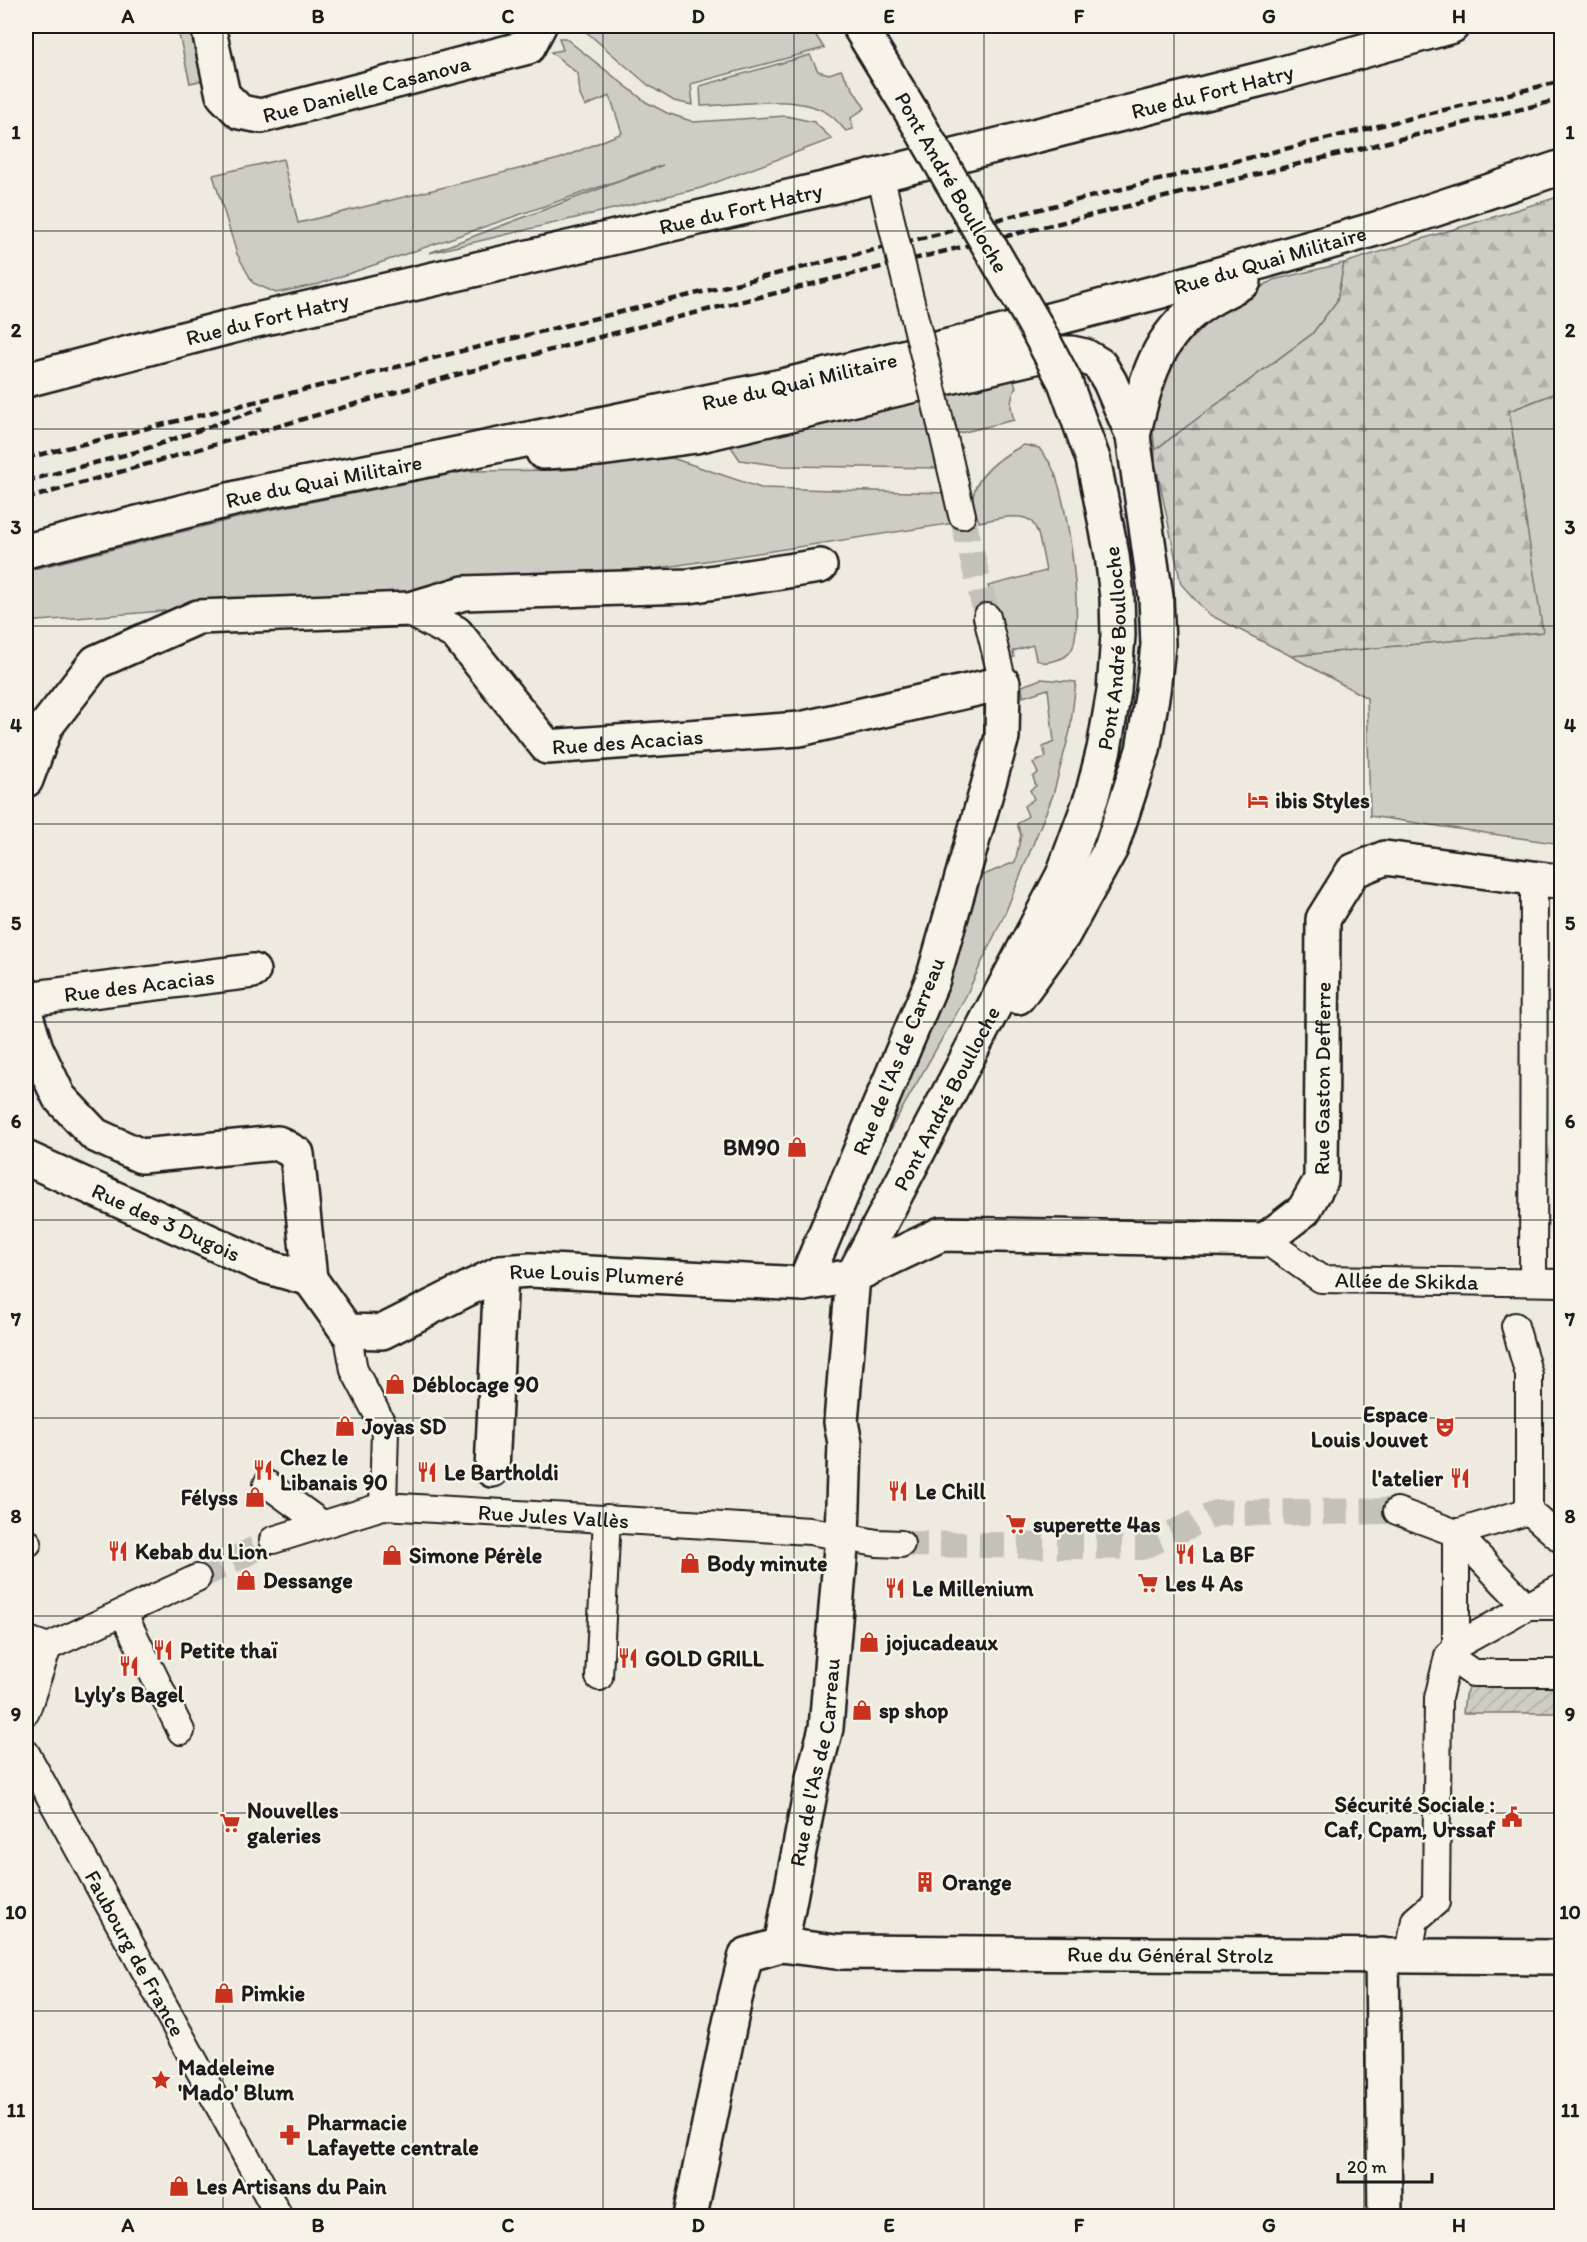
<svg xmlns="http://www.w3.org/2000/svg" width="1587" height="2242" font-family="Itim,sans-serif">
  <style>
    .green { fill: #cfccc3; stroke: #767470; stroke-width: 1.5 }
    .forest { fill: url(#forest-firs); stroke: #767470; stroke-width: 1.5 }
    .garden { fill: url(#garden-furrows); stroke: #767470; stroke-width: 1.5 }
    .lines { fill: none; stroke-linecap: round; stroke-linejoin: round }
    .pedestrian-tunnel { stroke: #c4c1b9; stroke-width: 26; stroke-dasharray: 26 13; stroke-linecap: butt }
    .pedestrian-casing { stroke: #1c1c1c; stroke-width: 30 }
    .minor-casing { stroke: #1c1c1c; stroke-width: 38 }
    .tertiary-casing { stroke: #1c1c1c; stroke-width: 38 }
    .pedestrian { stroke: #f7f3e8; stroke-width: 26 }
    .minor { stroke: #f7f3e8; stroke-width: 33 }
    .tertiary { stroke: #f7f3e8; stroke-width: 33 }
    .rail { stroke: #1c1c1c; stroke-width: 4.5; stroke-dasharray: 9 4.5; stroke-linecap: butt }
    .pedestrian-bridge-casing { stroke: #1c1c1c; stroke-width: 30; stroke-linecap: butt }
    .tertiary-bridge-casing { stroke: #1c1c1c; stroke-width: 38; stroke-linecap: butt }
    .pedestrian-bridge { stroke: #f7f3e8; stroke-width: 26 }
    .tertiary-bridge { stroke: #f7f3e8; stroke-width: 33 }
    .grid { fill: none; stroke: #1c1c1c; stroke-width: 1.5; stroke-opacity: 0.55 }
    .labels { text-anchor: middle; stroke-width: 5; stroke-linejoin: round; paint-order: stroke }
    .street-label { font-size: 22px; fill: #1c1c1c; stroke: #f7f3e8 }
    .poi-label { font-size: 22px; font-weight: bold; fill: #1c1c1c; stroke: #f7f3e8; text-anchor: start }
    .neatline { fill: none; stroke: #1c1c1c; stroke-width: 2 }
    .grid-label { font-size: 20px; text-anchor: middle; font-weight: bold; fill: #1c1c1c }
  </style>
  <defs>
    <pattern id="forest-firs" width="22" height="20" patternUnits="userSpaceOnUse" patternTransform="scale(1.5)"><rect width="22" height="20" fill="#cfccc3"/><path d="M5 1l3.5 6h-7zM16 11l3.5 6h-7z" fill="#b1afa7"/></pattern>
    <pattern id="garden-furrows" width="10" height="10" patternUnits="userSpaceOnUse" patternTransform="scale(1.5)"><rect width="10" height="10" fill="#cfccc3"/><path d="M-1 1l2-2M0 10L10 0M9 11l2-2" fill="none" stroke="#b1afa7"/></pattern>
  </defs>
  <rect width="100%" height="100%" fill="#eeeae0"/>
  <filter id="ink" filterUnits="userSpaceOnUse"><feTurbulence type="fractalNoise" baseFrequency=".0167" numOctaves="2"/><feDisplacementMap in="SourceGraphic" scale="12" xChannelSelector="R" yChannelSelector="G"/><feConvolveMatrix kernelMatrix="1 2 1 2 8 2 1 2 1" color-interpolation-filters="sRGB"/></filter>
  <g filter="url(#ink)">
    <g class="green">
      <path d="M177,26H195L209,79L190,83Z"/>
      <path d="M601,26H810L824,48L691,84L693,105L674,101L648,85L584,30Z"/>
      <path d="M559,38H565L646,102L667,113L694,122L786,116L814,122L832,139L701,188L429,253L663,165L319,284L276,293L253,283L237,254L213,175L283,159L298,223L559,159L622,133L610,96L585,106L580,95L578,74L551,52L563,50Z"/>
      <path d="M810,55L818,71L829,74L841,70L865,108L851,118L853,129L846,131C841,126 836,119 830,115C797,92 738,106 701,106L700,86Z"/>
      <path d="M1344,263L1337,301L1312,334L1155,450L1150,409L1169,362L1214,316L1273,280Z"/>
      <path d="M1012,376L1016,387C1010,399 1010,408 1014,420L956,434L947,393Z"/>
      <path d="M1561,391V844L1370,816L1367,698L1291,656L1542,632L1509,411Z"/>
      <path d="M927,400L942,468L782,466L740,460L728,442Z"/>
      <path d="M1024,445L1039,448C1043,454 1049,460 1052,467C1067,496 1085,621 1072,649C1068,657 1061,659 1053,661C1046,663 1042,663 1036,659L1033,645L1013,651L1014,657L1011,658L988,586L1046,571C1035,515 1038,510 979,522C977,515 973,506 973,499C974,475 1005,454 1024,445Z"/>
      <path d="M672,458L761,488L947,493L955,523L613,575L26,622V571L265,511L467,471L564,470Z"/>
      <path d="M1041,679L1076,682L1070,731L1053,795L1006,911L963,1002L874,1158L867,1157L939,1008L963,940L981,876L1015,862L1021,835L1017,824L1028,816L1024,806L1034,799L1030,790L1036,786L1033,777L1038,773L1033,763L1046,757L1043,747L1054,742L1048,689L1023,697L1022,686Z"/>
    </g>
    <path class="forest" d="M1561,196V391L1509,411L1543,632L1291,656L1208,614L1181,584L1157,470L1153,493L1155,450L1312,334L1337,301L1344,263Z"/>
    <path class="garden" d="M1476,1683H1561V1713H1463L1465,1695L1469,1686Z"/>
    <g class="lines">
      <g class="pedestrian-tunnel">
        <path d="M962,515L987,617"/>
        <path d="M901,1544L1142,1547L1217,1513L1397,1511"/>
        <path d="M197,1578L273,1540"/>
      </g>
      <g class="pedestrian-casing">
        <g id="pedestrian">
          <path d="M880,174L894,233"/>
          <path d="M942,429L962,515"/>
          <path d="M987,617L1003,683"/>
          <path id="s1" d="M1265,1240L1321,1279L1562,1283"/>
          <path d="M1533,1282L1534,879"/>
          <path d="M347,1331L354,1370L385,1429L383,1506"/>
          <path d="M267,1484L322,1524"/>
          <path d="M1397,1511L1456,1533L1529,1511V1375L1515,1326"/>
          <path d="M1529,1511L1562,1540"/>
          <path id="s2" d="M273,1540L383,1506L810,1531L877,1543L901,1544"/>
          <path d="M26,1544L28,1543"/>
          <path d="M123,1613L181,1731"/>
          <path d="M26,1639L48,1647"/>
          <path d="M1456,1646L1562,1587"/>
          <path d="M48,1647L197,1578"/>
          <path d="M1448,1656L1473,1673H1562"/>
          <path d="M599,1677L607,1518"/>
          <path d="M26,1712L48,1647"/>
          <path id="s3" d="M26,1753L279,2216"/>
          <path d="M1409,1955L1415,1920L1436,1902L1438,1698L1448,1656L1456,1646V1533L1526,1606H1562"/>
        </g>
      </g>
      <g class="minor-casing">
        <g id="minor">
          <path id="s4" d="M208,26L223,95L240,112L261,116L528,47L539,26"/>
          <path id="s5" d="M26,380L248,322L823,189L1273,76L1452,26"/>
          <path d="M410,609L464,593L689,586L820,566"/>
          <path id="s6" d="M26,780L46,726L96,662L198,617L410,609L456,633L547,747L800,729L1003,683L1002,737L933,979L804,1284"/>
          <path id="s7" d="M26,999L253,971"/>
          <path d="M26,1016L36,1048L59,1097L95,1135L141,1156L278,1143L297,1154L310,1279"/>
          <path id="s8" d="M26,1158L261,1265L310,1279"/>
          <path id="s9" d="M310,1279L347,1331L382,1332L501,1272L530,1270L804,1284L853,1276L941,1234L1265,1240L1304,1210L1321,1180L1323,919L1353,871L1385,858L1562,882"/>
          <path d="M492,1470L501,1272"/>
          <path d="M1382,1955L1385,2216"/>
        </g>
      </g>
      <g class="tertiary-casing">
        <g id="tertiary">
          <path d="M859,26L912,113"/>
          <path d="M1133,436C1145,384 1155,336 1203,304C1216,295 1231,289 1244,281"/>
          <path d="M543,452L600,449L696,436L1052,353H1071L1085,356L1100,365L1110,382L1133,436L1156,597L1158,645L1153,691L1143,750L1111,848L1063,935L1018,997"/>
          <path id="s10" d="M26,551L261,492L433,459L782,386L961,343L1161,291L1299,251L1379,228L1562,167"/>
          <path id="s11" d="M781,1945L813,1778L826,1728L842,1536L845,1443L841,1422L853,1276L1063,875L1092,796L1104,749L1114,691L1118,635L1117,597L1112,555L1093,459L1065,382"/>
          <path id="s12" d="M690,2216L735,1999L746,1955L781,1945L836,1952L1562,1957"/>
        </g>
      </g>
      <use href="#pedestrian" class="pedestrian"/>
      <use href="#minor" class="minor"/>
      <use href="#tertiary" class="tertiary"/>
      <g class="rail">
        <path d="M26,458L1562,81"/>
        <path d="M26,481L136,452L263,408"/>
        <path d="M26,499L452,376L634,328L1562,99"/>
      </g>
      <g class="pedestrian-bridge-casing">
        <path id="pedestrian-bridge" d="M894,233L942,429"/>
      </g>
      <g class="tertiary-bridge-casing">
        <path id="tertiary-bridge" d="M912,113L1034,323L1065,382"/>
      </g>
      <use href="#pedestrian-bridge" class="pedestrian-bridge"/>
      <use href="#tertiary-bridge" class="tertiary-bridge"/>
    </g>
  </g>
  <path class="grid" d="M223,26V2216M413,26V2216M603,26V2216M794,26V2216M984,26V2216M1174,26V2216M1364,26V2216M26,231H1562M26,429H1562M26,626H1562M26,824H1562M26,1022H1562M26,1220H1562M26,1418H1562M26,1616H1562M26,1813H1562M26,2011H1562"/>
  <defs>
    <g id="hotel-bare" transform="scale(1.62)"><path d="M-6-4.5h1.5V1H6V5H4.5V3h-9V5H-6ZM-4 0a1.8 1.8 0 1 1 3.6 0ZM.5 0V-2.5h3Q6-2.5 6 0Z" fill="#c8321e" stroke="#f7f3e8" stroke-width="2.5" paint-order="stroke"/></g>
    <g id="shop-bare" transform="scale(1.62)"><path d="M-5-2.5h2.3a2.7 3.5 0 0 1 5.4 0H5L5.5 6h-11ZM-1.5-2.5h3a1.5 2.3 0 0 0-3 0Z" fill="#c8321e" stroke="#f7f3e8" stroke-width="2.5" paint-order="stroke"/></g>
    <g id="theatre-bare" transform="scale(1.62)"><path d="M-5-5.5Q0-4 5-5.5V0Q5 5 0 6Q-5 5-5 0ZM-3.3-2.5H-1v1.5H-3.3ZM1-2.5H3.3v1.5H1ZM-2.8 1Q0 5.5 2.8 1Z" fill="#c8321e" stroke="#f7f3e8" stroke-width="2.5" paint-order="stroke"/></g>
    <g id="restaurant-bare" transform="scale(1.62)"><path d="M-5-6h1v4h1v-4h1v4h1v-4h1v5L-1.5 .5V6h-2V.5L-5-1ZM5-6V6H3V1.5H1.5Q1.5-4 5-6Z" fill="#c8321e" stroke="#f7f3e8" stroke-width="2.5" paint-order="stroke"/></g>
    <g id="supermarket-bare" transform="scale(1.62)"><path d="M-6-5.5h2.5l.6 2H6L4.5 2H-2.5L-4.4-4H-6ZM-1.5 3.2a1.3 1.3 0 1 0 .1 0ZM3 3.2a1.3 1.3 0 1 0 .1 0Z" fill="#c8321e" stroke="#f7f3e8" stroke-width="2.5" paint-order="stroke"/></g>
    <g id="civic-bare" transform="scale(1.62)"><path d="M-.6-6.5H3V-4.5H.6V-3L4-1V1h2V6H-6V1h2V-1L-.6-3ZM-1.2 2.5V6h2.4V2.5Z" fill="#c8321e" stroke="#f7f3e8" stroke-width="2.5" paint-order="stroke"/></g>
    <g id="building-bare" transform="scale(1.62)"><path d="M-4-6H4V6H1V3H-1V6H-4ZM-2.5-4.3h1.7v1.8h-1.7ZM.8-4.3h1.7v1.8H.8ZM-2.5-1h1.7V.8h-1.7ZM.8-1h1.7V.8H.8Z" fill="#c8321e" stroke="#f7f3e8" stroke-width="2.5" paint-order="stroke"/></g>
    <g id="sight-bare" transform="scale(1.62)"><path d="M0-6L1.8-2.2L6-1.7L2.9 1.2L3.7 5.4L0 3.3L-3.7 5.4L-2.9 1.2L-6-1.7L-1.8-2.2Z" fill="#c8321e" stroke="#f7f3e8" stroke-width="2.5" paint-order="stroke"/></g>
    <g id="pharmacy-bare" transform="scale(1.62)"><path d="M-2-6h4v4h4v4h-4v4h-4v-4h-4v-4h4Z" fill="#c8321e" stroke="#f7f3e8" stroke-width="2.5" paint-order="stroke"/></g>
  </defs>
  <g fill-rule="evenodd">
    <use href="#hotel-bare" x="1258" y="800"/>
    <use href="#shop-bare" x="797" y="1147"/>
    <use href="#shop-bare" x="395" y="1384"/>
    <use href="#shop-bare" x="345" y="1426"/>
    <use href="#theatre-bare" x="1445" y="1427"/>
    <use href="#restaurant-bare" x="263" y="1470"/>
    <use href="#restaurant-bare" x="427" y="1472"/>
    <use href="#restaurant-bare" x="1460" y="1478"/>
    <use href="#restaurant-bare" x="898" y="1491"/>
    <use href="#shop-bare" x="255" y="1497"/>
    <use href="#supermarket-bare" x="1016" y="1524"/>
    <use href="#restaurant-bare" x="118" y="1551"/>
    <use href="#restaurant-bare" x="1185" y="1554"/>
    <use href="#shop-bare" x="392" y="1555"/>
    <use href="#shop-bare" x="690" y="1563"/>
    <use href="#shop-bare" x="246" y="1580"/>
    <use href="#supermarket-bare" x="1148" y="1583"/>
    <use href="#restaurant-bare" x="895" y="1588"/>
    <use href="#shop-bare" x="869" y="1642"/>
    <use href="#restaurant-bare" x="163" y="1650"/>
    <use href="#restaurant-bare" x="628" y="1658"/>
    <use href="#restaurant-bare" x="129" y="1666"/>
    <use href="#shop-bare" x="862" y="1710"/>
    <use href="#civic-bare" x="1512" y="1817"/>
    <use href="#supermarket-bare" x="230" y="1823"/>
    <use href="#building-bare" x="925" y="1882"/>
    <use href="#shop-bare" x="224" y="1993"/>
    <use href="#sight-bare" x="161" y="2080"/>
    <use href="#pharmacy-bare" x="290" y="2135"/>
    <use href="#shop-bare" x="179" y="2186"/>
  </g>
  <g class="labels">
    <g class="street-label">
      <text dy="8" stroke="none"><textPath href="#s4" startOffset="225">Rue Danielle Casanova</textPath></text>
      <text dy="8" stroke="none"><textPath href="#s5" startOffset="1221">Rue du Fort Hatry</textPath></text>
      <text transform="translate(952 182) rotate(60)" y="8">Pont André Boulloche</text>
      <text dy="8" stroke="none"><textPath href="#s5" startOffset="735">Rue du Fort Hatry</textPath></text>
      <text dy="8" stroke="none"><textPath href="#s10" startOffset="1278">Rue du Quai Militaire</textPath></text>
      <text dy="8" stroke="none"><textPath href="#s5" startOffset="249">Rue du Fort Hatry</textPath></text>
      <text dy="8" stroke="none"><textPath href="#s10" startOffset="792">Rue du Quai Militaire</textPath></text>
      <text dy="8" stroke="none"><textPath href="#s10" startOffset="306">Rue du Quai Militaire</textPath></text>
      <text dy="8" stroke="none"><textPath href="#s11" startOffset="1362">Pont André Boulloche</textPath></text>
      <text dy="8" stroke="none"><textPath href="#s6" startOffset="741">Rue des Acacias</textPath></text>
      <text dy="8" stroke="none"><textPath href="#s7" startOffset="114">Rue des Acacias</textPath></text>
      <text transform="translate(898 1056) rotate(-68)" y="8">Rue de l'As de Carreau</text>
      <text dy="8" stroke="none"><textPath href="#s9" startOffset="1192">Rue Gaston Defferre</textPath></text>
      <text dy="8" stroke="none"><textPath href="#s11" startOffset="876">Pont André Boulloche</textPath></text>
      <text dy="8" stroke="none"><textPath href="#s8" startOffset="154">Rue des 3 Dugois</textPath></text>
      <text dy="8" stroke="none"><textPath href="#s9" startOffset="328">Rue Louis Plumeré</textPath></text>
      <text dy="8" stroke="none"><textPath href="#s1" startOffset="154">Allée de Skikda</textPath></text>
      <text dy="8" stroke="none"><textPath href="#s2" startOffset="286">Rue Jules Vallès</textPath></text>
      <text dy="8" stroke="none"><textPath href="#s11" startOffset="186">Rue de l'As de Carreau</textPath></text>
      <text dy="8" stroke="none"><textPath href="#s3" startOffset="228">Faubourg de France</textPath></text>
      <text dy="8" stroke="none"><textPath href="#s12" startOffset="693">Rue du Général Strolz</textPath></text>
    </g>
    <g class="poi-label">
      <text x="1275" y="808">ibis Styles</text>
      <text x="780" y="1155" text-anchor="end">BM90</text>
      <text x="412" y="1392">Déblocage 90</text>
      <text x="1428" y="1422" text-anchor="end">Espace<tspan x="1428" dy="25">Louis Jouvet</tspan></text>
      <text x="362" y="1434">Joyas SD</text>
      <text x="280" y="1465">Chez le<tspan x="280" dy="25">Libanais 90</tspan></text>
      <text x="444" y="1480">Le Bartholdi</text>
      <text x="1443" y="1486" text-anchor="end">l'atelier</text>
      <text x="915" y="1499">Le Chill</text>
      <text x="238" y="1505" text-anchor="end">Félyss</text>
      <text x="1033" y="1532">superette 4as</text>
      <text x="135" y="1559">Kebab du Lion</text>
      <text x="1202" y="1562">La BF</text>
      <text x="409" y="1563">Simone Pérèle</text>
      <text x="707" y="1571">Body minute</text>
      <text x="263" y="1588">Dessange</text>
      <text x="1165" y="1591">Les 4 As</text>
      <text x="912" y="1596">Le Millenium</text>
      <text x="886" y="1650">jojucadeaux</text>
      <text x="180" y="1658">Petite thaï</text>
      <text x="645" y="1666">GOLD GRILL</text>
      <text x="129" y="1702" text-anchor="middle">Lyly’s Bagel</text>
      <text x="879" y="1718">sp shop</text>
      <text x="1495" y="1812" text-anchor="end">Sécurité Sociale :<tspan x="1495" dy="25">Caf, Cpam, Urssaf</tspan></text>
      <text x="247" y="1818">Nouvelles<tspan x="247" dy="25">galeries</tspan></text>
      <text x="942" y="1890">Orange</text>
      <text x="241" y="2001">Pimkie</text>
      <text x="178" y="2075">Madeleine<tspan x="178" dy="25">'Mado' Blum</tspan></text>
      <text x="307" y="2130">Pharmacie<tspan x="307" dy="25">Lafayette centrale</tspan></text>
      <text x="196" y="2194">Les Artisans du Pain</text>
    </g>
  </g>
  <rect width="1587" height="2242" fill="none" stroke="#f7f3e8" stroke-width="66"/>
  <path d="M1338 2173v9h94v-9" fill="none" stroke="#1c1c1c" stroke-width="3"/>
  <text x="1347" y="2173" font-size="18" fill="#1c1c1c" stroke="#f7f3e8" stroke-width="4.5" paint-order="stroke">20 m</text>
  <rect x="33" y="33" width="1521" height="2176" class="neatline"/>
  <g class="grid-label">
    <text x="128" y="23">A</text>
    <text x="318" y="23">B</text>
    <text x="508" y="23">C</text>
    <text x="698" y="23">D</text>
    <text x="889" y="23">E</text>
    <text x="1079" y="23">F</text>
    <text x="1269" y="23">G</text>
    <text x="1459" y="23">H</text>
    <text x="16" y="139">1</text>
    <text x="1570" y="139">1</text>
    <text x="16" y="337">2</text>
    <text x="1570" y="337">2</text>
    <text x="16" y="534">3</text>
    <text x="1570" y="534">3</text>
    <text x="16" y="732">4</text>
    <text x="1570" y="732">4</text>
    <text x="16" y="930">5</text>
    <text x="1570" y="930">5</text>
    <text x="16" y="1128">6</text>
    <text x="1570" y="1128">6</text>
    <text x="16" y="1326">7</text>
    <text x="1570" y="1326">7</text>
    <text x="16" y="1523">8</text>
    <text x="1570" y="1523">8</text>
    <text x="16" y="1721">9</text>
    <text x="1570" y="1721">9</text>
    <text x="16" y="1919">10</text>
    <text x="1570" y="1919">10</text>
    <text x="16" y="2117">11</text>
    <text x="1570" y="2117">11</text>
    <text x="128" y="2232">A</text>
    <text x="318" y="2232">B</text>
    <text x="508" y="2232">C</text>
    <text x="698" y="2232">D</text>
    <text x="889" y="2232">E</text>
    <text x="1079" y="2232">F</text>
    <text x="1269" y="2232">G</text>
    <text x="1459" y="2232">H</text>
  </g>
</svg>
